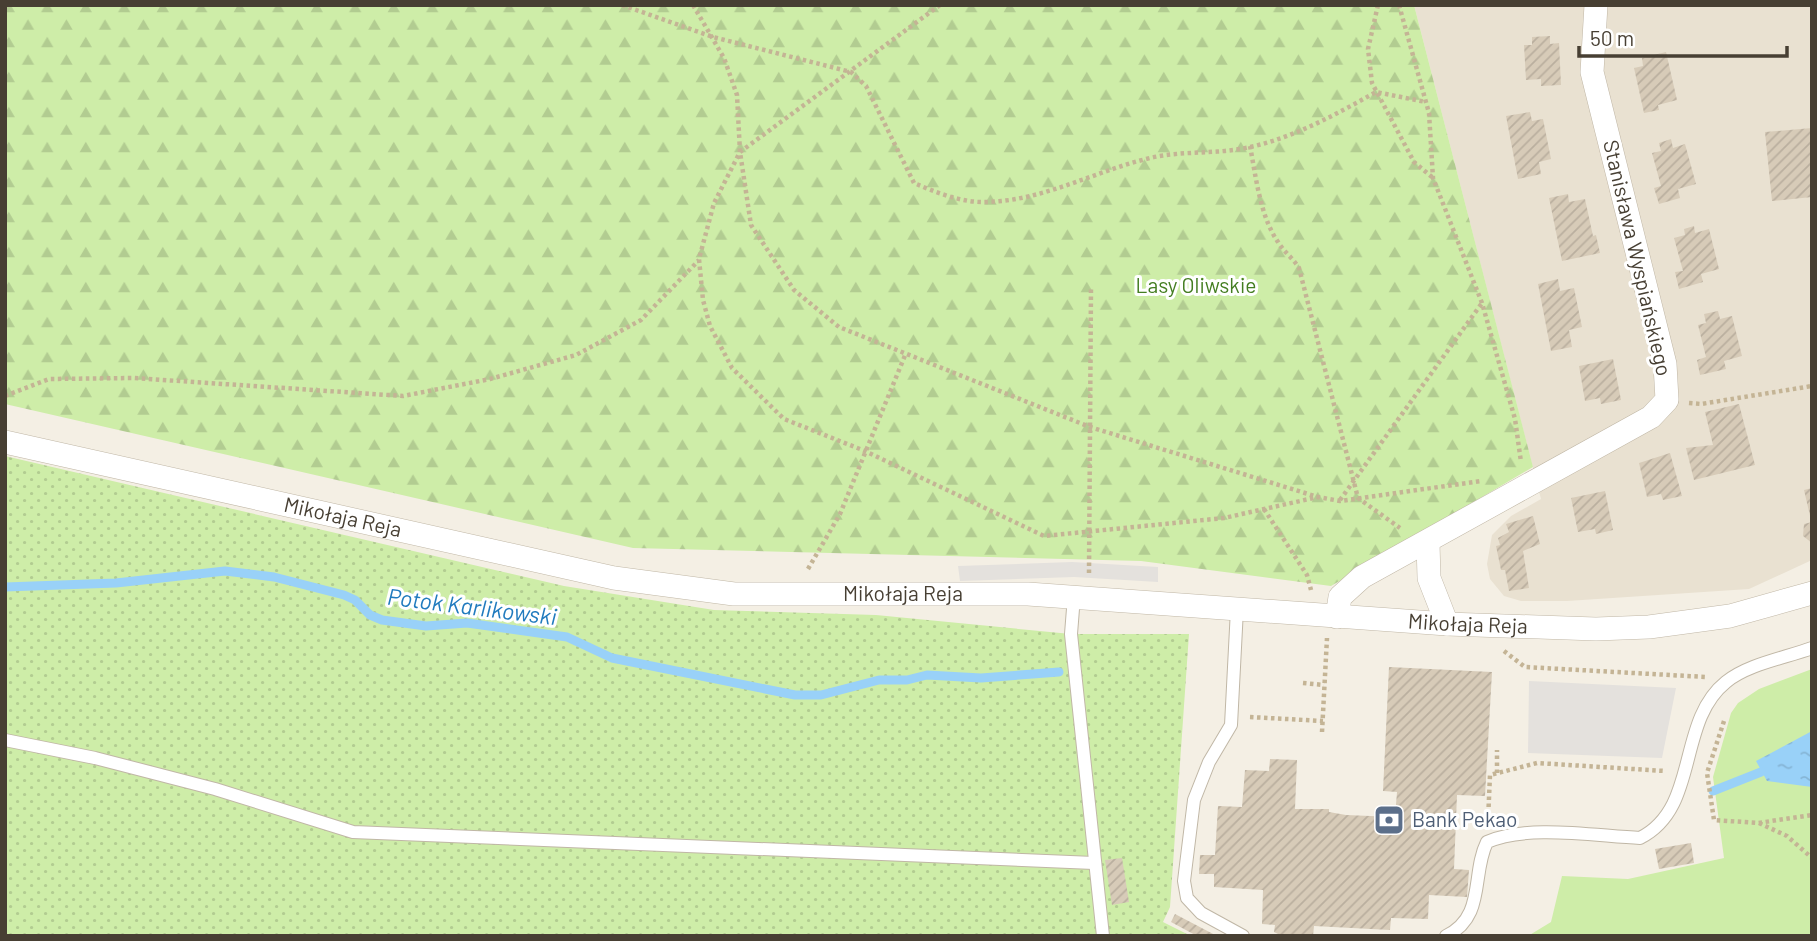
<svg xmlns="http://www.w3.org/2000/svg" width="1817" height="941" font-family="Barlow,sans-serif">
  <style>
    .residential { fill: #e9e1d1 }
    .green { fill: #ceeda8 }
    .forest { fill: url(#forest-firs) }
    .garden { fill: url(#garden-dots) }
    .parking { fill: #e4e1dd }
    .water { fill: url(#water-ripples) }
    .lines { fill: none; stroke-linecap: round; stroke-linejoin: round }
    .stream { stroke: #99d1f8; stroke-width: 9 }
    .building { fill: url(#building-hatch) }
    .lane-casing { stroke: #c0b7a6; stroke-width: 14 }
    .street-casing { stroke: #c0b7a6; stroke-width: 24 }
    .path { stroke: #c4b495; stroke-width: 4.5; stroke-dasharray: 3.5 3.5; stroke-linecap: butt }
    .lane { stroke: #fff; stroke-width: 12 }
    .street { stroke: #fff; stroke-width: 23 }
    .labels { text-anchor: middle; stroke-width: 6; stroke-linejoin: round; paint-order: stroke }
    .street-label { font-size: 21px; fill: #473f33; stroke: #fff }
    .park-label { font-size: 21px; fill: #447e21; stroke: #fff }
    .service-label { font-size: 21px; fill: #4e5e75; stroke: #fff; text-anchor: start }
    .water-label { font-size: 23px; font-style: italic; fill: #217bbe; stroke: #fff }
  </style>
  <defs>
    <pattern id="forest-firs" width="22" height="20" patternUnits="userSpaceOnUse" patternTransform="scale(1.75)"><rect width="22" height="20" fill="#ceeda8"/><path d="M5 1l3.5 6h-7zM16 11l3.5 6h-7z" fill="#b2cc91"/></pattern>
    <pattern id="garden-dots" width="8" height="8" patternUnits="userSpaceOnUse" patternTransform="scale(1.75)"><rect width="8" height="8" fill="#ceeda8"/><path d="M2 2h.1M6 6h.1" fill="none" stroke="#b2cc91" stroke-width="1.8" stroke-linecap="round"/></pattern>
    <pattern id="water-ripples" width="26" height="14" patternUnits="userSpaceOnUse" patternTransform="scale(1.75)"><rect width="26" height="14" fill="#99d1f8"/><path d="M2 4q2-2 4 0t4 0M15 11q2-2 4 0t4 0" fill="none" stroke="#85b4d5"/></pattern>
    <pattern id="building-hatch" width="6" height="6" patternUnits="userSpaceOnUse" patternTransform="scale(1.75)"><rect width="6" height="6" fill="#d7cbb8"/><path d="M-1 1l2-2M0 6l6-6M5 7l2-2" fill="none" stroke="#baaf9f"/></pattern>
  </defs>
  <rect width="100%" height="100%" fill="#f4efe4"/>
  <path class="residential" d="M1414,5H1812V560L1749,589L1567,601H1521L1504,596L1490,579L1487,564L1492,535L1511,516L1541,499Z"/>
  <path class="green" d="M1812,669V936H1528L1551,922L1562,876L1628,879L1724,858L1713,777L1731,713L1738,703L1759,689Z"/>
  <path class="forest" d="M5,5H1414L1533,467L1331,586L1141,561L633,548L5,404Z"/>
  <path class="garden" d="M5,456L564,586L714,610L876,615L1071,634H1189L1170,907L1163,922L1191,936H5Z"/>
  <g class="parking">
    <path d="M1072,562L1158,567V582L1074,577L960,581L958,566Z"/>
    <path d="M1529,681L1676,688L1662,758L1528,753Z"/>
  </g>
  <path class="water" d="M1812,731V787L1767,781L1756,761Z"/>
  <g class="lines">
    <g class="stream">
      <path d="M5,587L116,583L225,571L274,577L344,595L355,600L370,615L382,620L426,626L467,623L567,637L612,658L795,695H821L879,680H907L927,675L981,678L1059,672"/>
      <path d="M1713,791L1761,772"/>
    </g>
  </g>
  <g class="building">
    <path d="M1550,36V44L1559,43L1561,85L1541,86V79L1526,80L1524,45H1532V37Z"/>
    <path d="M1666,52L1677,100L1658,105L1659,110L1644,113L1634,68L1643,66L1642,58Z"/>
    <path d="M1530,112L1532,121L1543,119L1551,159L1539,162L1541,174L1518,179L1506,116Z"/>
    <path d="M1812,128V197L1772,201L1765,132Z"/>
    <path d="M1671,139L1673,148L1685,144L1696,184L1678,189L1680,198L1659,204L1654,188L1661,186L1652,153L1661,151L1659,143Z"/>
    <path d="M1568,194L1569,202L1585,199L1593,236L1596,235L1600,253L1562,261L1549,198Z"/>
    <path d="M1694,226L1695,233L1709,229L1719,269L1701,274L1703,282L1679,289L1675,272L1683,271L1674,238L1685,235L1684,229Z"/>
    <path d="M1558,279L1560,291L1574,288L1582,327L1569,330L1572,347L1551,351L1538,284Z"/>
    <path d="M1718,311L1720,319L1732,316L1742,356L1724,361L1726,369L1700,375L1697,360L1706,357L1698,325L1706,323L1704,314Z"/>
    <path d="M1613,359L1621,400L1601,404L1600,398L1585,401L1579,366Z"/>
    <path d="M1739,404L1755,465L1694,480L1686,448L1713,445L1705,412Z"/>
    <path d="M1670,453L1682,496L1663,500L1661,494L1647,497L1639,463Z"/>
    <path d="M1812,488V520H1811L1804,490Z"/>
    <path d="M1605,491L1613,530L1596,534L1595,529L1578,532L1571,498Z"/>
    <path d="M1533,516L1540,544L1523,551L1529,588L1509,591L1505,570H1501L1496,546L1500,545L1498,538L1509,532L1506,524Z"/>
    <path d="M1812,522V543L1803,536L1804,524Z"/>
    <path d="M1389,667L1492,672L1485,796L1457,795L1454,869L1469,870L1467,897L1429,895L1428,919L1391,918L1390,930L1314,926L1313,936H1282L1274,932L1275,925L1262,924L1263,890L1214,887V874H1199L1200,855H1215L1218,806L1242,807L1245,770L1269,771L1270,759L1297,760L1295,809H1329V812L1346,815L1395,817L1397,792L1383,791Z"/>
    <path d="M1691,843L1694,863L1659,869L1655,849Z"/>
    <path d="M1122,858L1129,902L1112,905L1105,860Z"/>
    <path d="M1175,914L1217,936H1197L1171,922Z"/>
  </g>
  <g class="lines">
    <g class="lane-casing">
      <g id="lane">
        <path d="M1074,596L1071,634L1103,936"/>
        <path d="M1237,609L1231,725L1209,762L1194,800L1184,881L1187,898L1201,913L1243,936"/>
        <path d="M5,740L95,758L215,789L353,832L1094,863"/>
        <path d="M1446,936C1486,917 1471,874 1487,842C1528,824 1595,836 1640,838C1700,808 1676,722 1726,682C1748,664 1785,658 1812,648"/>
      </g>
    </g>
    <g class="street-casing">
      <g id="street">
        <path id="s1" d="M5,442L614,578L734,594H1028L1447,624L1596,629L1649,627L1730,616L1812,593"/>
        <path d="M1428,543L1429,578L1447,624"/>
        <path d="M1337,617L1340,597L1362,577L1651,417L1667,400L1665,364L1592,72L1596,5"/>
      </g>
    </g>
    <g class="path">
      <path d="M622,5L713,37L851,72L866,86L914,183C935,192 962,203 986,202C1043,201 1095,171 1150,158C1179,151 1210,154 1240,149C1288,141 1335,115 1376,92L1426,102"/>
      <path d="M693,5L724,58L737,95L740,152L751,225L794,290L839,327L1090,427L1318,497L1340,501L1481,481"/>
      <path d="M940,5L740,152L714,203L699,259L703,300L710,326L732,368L784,419L865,451L1044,536L1224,518L1318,497"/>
      <path d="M1378,5L1368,49L1372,83L1414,162L1432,177"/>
      <path d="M1399,5L1429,113L1433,178L1482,303L1515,419L1521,462"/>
      <path d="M1250,146C1256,177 1260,216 1278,242C1284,252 1293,258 1299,268L1358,498L1400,528"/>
      <path d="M5,396L49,379L134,378L403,396L490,379L576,355L641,320L699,260"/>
      <path d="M1689,403L1701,404L1812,386"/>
      <path d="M1340,500L1482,303"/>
      <path d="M1264,509L1307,575L1311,590"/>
      <path d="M808,569L840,514L906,353"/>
      <path d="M1089,573L1091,287"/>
      <path d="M1504,651L1525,667L1706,677"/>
      <path d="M1303,683L1324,685"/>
      <path d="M1250,717L1323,721"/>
      <path d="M1724,721L1707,773L1714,820L1758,823L1812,815"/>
      <path d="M1322,732L1327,638"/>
      <path d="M1497,773V750"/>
      <path d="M1488,821L1490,775L1537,763L1665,771"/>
      <path d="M1759,823L1787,836L1812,858"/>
    </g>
    <use href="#lane" class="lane"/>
    <use href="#street" class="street"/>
  </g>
  <defs>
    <g id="bank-square" transform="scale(1.575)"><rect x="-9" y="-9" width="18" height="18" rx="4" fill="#5c6f8a" stroke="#fff"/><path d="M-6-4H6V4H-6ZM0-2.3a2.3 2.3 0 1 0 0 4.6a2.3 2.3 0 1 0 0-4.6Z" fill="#fff"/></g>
  </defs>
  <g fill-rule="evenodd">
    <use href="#bank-square" x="1389" y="820"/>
  </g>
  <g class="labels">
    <g class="street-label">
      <text transform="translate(1637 258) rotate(77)" y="7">Stanisława Wyspiańskiego</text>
      <text dy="7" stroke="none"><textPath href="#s1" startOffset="346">Mikołaja Reja</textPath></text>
      <text dy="7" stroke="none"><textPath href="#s1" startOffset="914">Mikołaja Reja</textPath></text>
      <text dy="7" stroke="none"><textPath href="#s1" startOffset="1480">Mikołaja Reja</textPath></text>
    </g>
    <g class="park-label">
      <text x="1196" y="293">Lasy Oliwskie</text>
    </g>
    <g class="service-label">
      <text x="1412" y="827">Bank Pekao</text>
    </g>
    <g class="water-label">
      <text transform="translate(472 607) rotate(7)" y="8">Potok Karlikowski</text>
    </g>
  </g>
  <rect width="1817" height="941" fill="none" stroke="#473f33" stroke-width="14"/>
  <path d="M1579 46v10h208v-10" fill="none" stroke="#473f33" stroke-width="3.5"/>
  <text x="1590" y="46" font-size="21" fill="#473f33" stroke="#ffffff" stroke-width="5" paint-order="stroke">50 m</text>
</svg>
